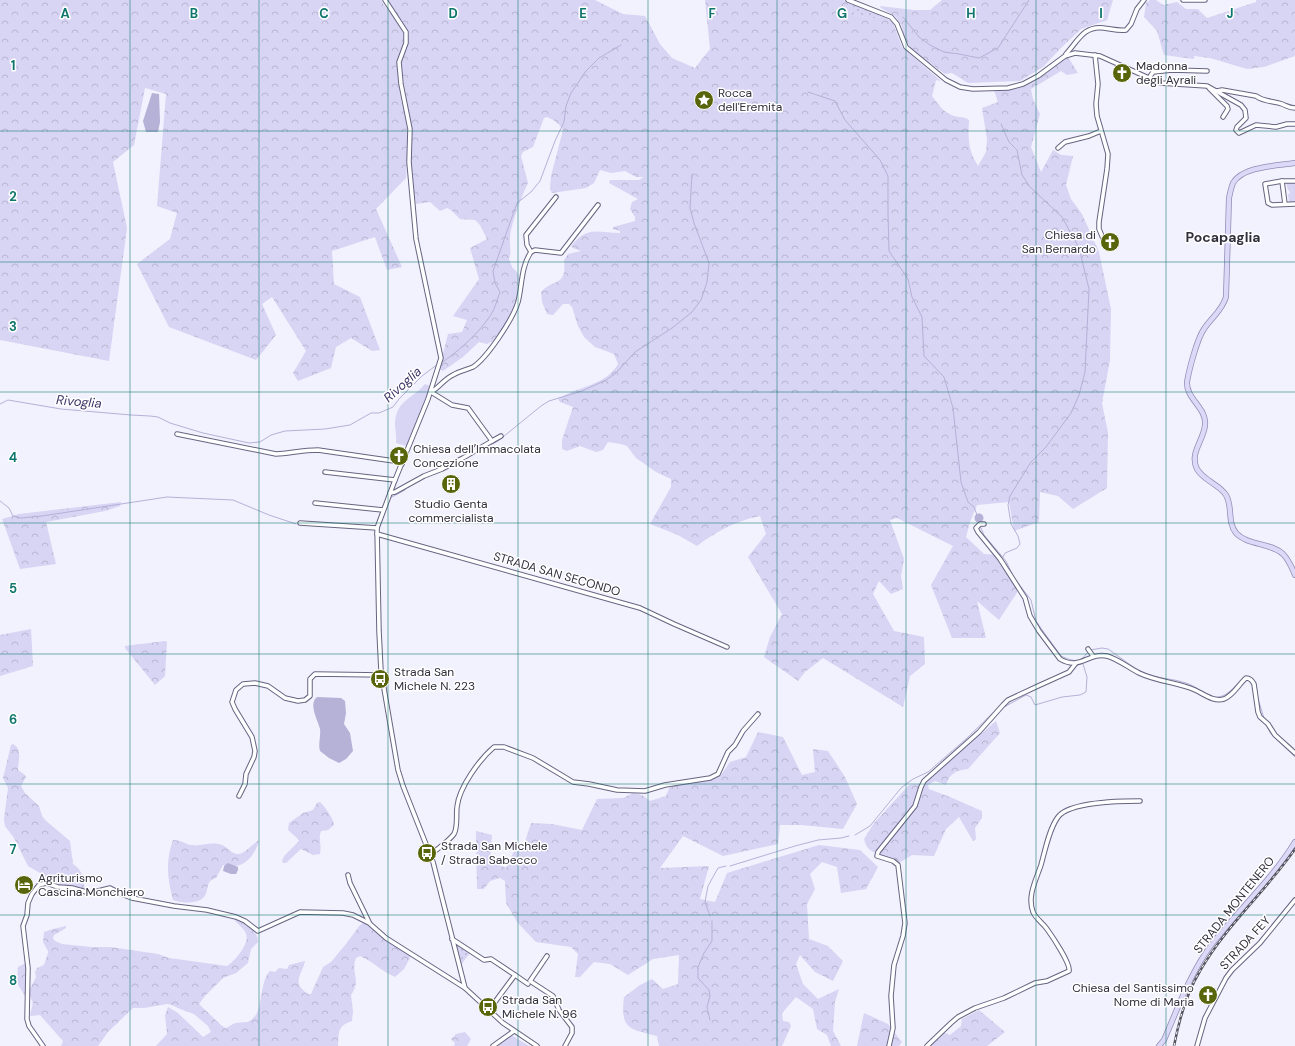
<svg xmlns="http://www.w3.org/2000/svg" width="1295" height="1046" font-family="'DM Sans',sans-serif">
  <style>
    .grass { fill: url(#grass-dots) }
    .forest { fill: url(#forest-crowns) }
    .park { fill: #d7d4f4 }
    .water { fill: #b5b1d7 }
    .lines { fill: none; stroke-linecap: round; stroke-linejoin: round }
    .stream { stroke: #b5b1d7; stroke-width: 1 }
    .minor-casing { stroke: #676480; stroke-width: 5.5 }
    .major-casing { stroke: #918cb4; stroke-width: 6 }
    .minor { stroke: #fff; stroke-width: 3.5 }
    .major { stroke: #dcd8f8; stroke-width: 4.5 }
    .rail-casing { stroke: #565461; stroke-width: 2.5 }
    .rail { stroke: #fff; stroke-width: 1; stroke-dasharray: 3; stroke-linecap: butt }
    .grid { fill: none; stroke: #0f766e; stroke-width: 1; stroke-opacity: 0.55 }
    .labels { text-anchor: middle; stroke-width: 3; stroke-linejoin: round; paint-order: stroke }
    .poi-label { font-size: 12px; fill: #312f3c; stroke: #fff; text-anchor: start }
    .street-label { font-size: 12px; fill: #312f3c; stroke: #fff }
    .water-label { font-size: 13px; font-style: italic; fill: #3d3566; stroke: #fff }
    .quarter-label { font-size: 14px; font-weight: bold; fill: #312f3c; stroke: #fff }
    .grid-label { font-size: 13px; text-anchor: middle; font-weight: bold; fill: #0f766e; stroke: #fff; stroke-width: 3; stroke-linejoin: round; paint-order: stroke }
  </style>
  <defs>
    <pattern id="grass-dots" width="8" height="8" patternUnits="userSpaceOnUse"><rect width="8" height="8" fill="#d7d4f4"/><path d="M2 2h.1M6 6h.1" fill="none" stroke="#b9b6d2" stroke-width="1.8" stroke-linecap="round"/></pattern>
    <pattern id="forest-crowns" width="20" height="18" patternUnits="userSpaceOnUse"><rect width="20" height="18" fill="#d7d4f4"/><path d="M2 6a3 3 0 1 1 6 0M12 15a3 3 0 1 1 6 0" fill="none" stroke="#b9b6d2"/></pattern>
  </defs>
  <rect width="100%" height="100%" fill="#f2f1fe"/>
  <g class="grass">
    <path d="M849,2L884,16C871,21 856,17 847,6Z"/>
    <path d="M455,943L470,953L461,965Z"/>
  </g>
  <g class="forest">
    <path d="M0,0H381C387,12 400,19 403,33C406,47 397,60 398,75C398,93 405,111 407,129C408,145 407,162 406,178L376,209L402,267L387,270L375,237L332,251L334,284L360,297L380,350L372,351L351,338L336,347L331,368L298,381L293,373L306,351L272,297L262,304L276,335L256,360L169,327L137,264L170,239L177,213L157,206L166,94L145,88L134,145L113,162L127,228L109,361L0,340Z"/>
    <path d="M388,0H595L623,14L645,16L660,44L672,58L695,68L710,49L705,0H843L849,2L847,6C856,17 871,21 884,16L893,23L902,47L941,81L936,80L932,96C938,104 944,113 954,116C960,118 964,116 969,120C968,139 968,150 978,166L986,152L987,139L982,108L998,102L994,90C1004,89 1014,90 1023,87C1039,81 1054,67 1068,57L1078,73L1067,75L1061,71L1031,89L1033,99L1040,114L1031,147L1041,172L1053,150L1061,155L1073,156L1066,185L1071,199L1082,214L1099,252L1111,309L1110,360L1102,403L1108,433L1107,488L1073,509L1058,496L1040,492L1039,522L1014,531L1009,502L977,505L970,522L966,537L984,554L996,555L1018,591L999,620L977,601L986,638H952L931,585L953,546L897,518L890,520L904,559L901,576L903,589L891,594L879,581L873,594L894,631L924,637L925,664L910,676L903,707L823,658L805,672L798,681L764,657L770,637L782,614L748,557L766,534L760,516C738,520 715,532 697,546L678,535L650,524L671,487V479L656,472L636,458L627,446L621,444L608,442L603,450L596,452L580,446L567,451L562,449V440L573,407L560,402L558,399C576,387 607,385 618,364L614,354L595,347L584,337L578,326L572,307L569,304H563L553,315L547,314L542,302L541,292C554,278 567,287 564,260L568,254L581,251L573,248L571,246C588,225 598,233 620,233V231L613,229V227L635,221V217L630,209L632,202L638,199L609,183L610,180H639L644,177H636L625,171L611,173L600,170L594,183L586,188L552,193L550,189L551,176L563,130C559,124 555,120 547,117L544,118L533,147L523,152L521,156L528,183C522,195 511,224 510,237C509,245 512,251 509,259L512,267L518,273L519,278L517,290V301L503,328L493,341L487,344L479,342L463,357L443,371L439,369L448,334L462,332L467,320L453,316L479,279L470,248L487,239L480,225L475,220L460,219L451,210L447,208L440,211L430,202L416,204L412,182L411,161L412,129L402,72L401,62L407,46L409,33Z"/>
    <path d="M942,0H1113L1107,20L1081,29L1060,49L1043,67L1020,81L968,83L952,73L945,74L912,50L904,38L902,26L895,16L881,8L880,6L914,10H930Z"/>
    <path d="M1150,0H1156L1163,5L1177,2L1186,9H1198L1207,18L1256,2V0H1295V56L1264,67L1247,69L1210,58L1194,56V59L1164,55L1157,31L1144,17L1146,3Z"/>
    <path d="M121,502L120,506L105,511L46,522L56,564L20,569L2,519L19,514Z"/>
    <path d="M31,629L33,666L0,676V635Z"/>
    <path d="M165,641L167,642L165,676L155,685L125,648V646Z"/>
    <path d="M996,721L1000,733L968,769C958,770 949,773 946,785L935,781L928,785L929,789L950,797L982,811V818L975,828L976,839L973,841L959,817L946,829L934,856L912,855L899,863L896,859C889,856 872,854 868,848C866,846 865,842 864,839L874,823L909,785L920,784L927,780Z"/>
    <path d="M758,732L783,737L802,775L815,772L813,749L828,751L845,777L857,804L843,829L801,825H780L778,844L723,856L683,836L660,868L709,866L700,899L715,902L727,873L819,845L860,850L878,867L866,889L841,893L837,867L822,862L810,874L815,889L807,904L809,939L828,946L843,961L833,981L815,972L800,955L796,964L803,984L818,999L839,989L835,1002L833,1031L841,1046H831L827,1035L817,1029L813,1009L796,997L782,1013L783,1021L789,1022L791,1026L782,1046H659L657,1036C630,1029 620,1030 624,997L640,985L652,979L663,989L678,984L679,955L653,959L628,975L610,964L594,962L580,977H575L578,954L571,947L536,942L517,922L506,903L505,881L500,878L490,881L484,889H477L476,831L492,835L490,860L506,868L514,851L524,845L531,823L552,824L582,830L597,799L623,798L633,793L642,795L650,801L666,796L670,786L712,780L721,775L730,762L746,757Z"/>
    <path d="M13,744C23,749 18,761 18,770L25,775L26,777L21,786L25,793L39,806L42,816L45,820L70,841L73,864C84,872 83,878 85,891L48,881L45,876L28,866L14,838L5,826L4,819L8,788L3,778L11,745Z"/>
    <path d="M320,802C325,807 334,819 334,825L328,830L321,831C318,837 322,846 320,854L313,855L301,849L286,863H283L282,860L285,855L299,841L297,838L288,830L289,823L303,813L313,810L317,803Z"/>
    <path d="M173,840C182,840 184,844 191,845C201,847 209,841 222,845C228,847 232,855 239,854C247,852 252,844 259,840C257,850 250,861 240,865C235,867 228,865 223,865L216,878C204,881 210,892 203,898C197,904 180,903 173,900L172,896C167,876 166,859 173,840Z"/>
    <path d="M233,918C244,923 258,929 258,942L251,949L248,963L236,973L223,978L205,996L199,1004L222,1026L226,1028L235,1023L248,1022C251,1020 255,1017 257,1013C262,1004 261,979 270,971L275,972L279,968L287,969L289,965L305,961C303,972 293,981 303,990C306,993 307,994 311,994L323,967L331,962L346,944L360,925L364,923L368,925L385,940L411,956L404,969L395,977C382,972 373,961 360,956L356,958C350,974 362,979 351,995L353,1011L352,1021C337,1026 339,1032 338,1046H156L167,1034L165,1015L168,1007L178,1013L203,1037L211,1032L208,1026L194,1014L180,1009L172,1005L167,1004L144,1008H133L108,1032L98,1046H61L63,1041L40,1015L31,1016L30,1015L33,1003L30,996V989L36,977L35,972L37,968L44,965L48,953V951L43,942L44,932L53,929L66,926V928L54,935L53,938L55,941L62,944L91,947H110L158,954L169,958L227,966C235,961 250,943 246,934C244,928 237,924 233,918Z"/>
    <path d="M26,963L25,996L17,983L18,967Z"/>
    <path d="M979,1010L1005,1032L987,1046H930L943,1032L950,1035L961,1026L962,1019Z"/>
    <path d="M864,1013L888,1024L902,1042L899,1046H857Z"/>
    <path d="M465,1032L471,1039L467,1046H454L455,1043L451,1039L456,1034Z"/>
  </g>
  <g class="park">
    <path d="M1286,182H1295V202H1289L1288,194H1290L1289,190H1288Z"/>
    <path d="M425,384L430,386L407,446L396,443C397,436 395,430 395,423C396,400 414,398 425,384Z"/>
    <path d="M512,1036H513L529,1046H497Z"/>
  </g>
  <g class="water">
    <path d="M152,93L159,94L160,122L158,132H146L143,121Z"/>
    <circle cx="979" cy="518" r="4.5"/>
    <path d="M317,697L341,698L345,701L346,713L344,724L350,733L353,751L346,759L339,763L329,758L320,751C318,744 321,736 320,729C318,720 308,704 317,697Z"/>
    <path d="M228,863L238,867V870L236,874H231L223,871L224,866Z"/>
  </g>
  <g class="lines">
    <g class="stream">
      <path d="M903,17L919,37L930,45L944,52L959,54L979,58L998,48L1029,0"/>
      <path d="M808,92L835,101L845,120L880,160L888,176V214L889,251L908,279L912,297L922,317L924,356L944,377L953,408L961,482L968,502L974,507L977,515"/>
      <path d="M1001,124L1009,142L1017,150L1022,175L1030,187L1062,217L1079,248L1089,289L1085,372L1079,395L1071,413L1046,447L1031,462L1010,496L1008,505L1011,524L1018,536L1020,544L1017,548L1005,553L1003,557"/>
      <path d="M441,363C458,352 485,328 494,309C496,304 498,297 500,292L495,283L493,271L517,203L531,192L540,181L555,141L564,122L566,106L571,93L586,71L599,58L621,45"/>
      <path d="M0,404L8,400L61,409L131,415L150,416L158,417L170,423L203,433L249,443L260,442L271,435L285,431L325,429L350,425L371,413H379L393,407L399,399L422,376L438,364"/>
      <path d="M423,478L442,471L498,441L541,406L549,401L582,391L606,380L616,373L635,352L672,328L692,312L701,300L707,282L709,263L694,223L690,208L692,174"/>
      <path d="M0,501L9,508L13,516L21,518L42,516L167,497L233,500L269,515L296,524"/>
      <path d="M980,526L984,535L1006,561L1014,578L1031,600L1036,621L1043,631L1061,656L1068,659L1076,661"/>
      <path d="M379,528L390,498L405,490"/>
      <path d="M1090,650L1102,648L1108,649C1123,659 1136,671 1153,676C1163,679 1175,679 1186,683C1196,686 1206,696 1216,697C1234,698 1245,664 1255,682"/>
      <path d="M1081,660L1088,652"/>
      <path d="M1258,699L1264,718"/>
      <path d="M1004,707L1026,695L1031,697L1035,705L1062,697L1080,695L1086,692L1087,677L1083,664"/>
      <path d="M1265,723L1271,734L1295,757"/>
      <path d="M855,835L870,826L901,788L913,779L928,772L966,739L1000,706"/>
      <path d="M879,854L897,860"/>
      <path d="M730,866L795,846L818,840L841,838L849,836"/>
      <path d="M710,916L705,902L708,886L718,868L726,866"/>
      <path d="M710,1020L707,1007L710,996L709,990L698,978V967L704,953L712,941V921"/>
    </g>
    <g class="minor-casing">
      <g id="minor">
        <path d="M385,0L406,32V43L399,62L401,84L410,129L409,162L416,239L441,358L428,399L395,480L377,528L379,631L381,671L398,770L403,786L433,862L465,988L503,1023L537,1046"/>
        <path d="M848,0L891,17L897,24L906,47L946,80L960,87L973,89L1008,88L1023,84L1038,76L1065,56L1075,53L1100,56L1160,83L1207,86L1241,105L1245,110L1246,118L1237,127L1236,130L1239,133L1256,125L1276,127L1287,124H1295"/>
        <path d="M1183,0H1205"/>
        <path d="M1066,54C1078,41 1084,25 1104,28C1112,29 1118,31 1126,30L1131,24L1137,9L1144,0"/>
        <path d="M1095,55L1098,84L1096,104L1097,116L1108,154L1107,169L1099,222V229L1105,243"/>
        <path d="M1149,78L1153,72L1172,70L1207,71"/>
        <path d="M1209,88L1227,106L1228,109L1223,117"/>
        <path d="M1217,91L1222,90L1256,96C1264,102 1274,101 1282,104C1287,106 1289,108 1295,108"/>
        <path d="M1058,148L1065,142L1089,136L1101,131"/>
        <path d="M1282,181L1265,184L1268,203L1272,205L1295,204"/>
        <path d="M1285,204L1282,181H1295"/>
        <path d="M531,252L527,245L526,235L556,197"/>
        <path d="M177,434L276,454C290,453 304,450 318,450L394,461L402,464"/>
        <path d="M492,441L501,436"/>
        <path d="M325,472L395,480"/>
        <path d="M390,493L395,492L424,476L442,469L463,458L492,441L468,408L452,405L431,392C439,388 444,379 453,375C459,371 466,370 473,367C487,358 513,319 518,302C522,287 521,266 531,252L535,250L561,253L598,205"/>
        <path d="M315,503L383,510"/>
        <path d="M300,523L377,528"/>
        <path d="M984,524H980L976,528L978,532L1000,559L1025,598L1030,616L1039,631L1060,659C1080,671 1088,652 1107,656C1118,659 1129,668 1139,673C1158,682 1177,682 1195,690C1204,694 1213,702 1224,699C1234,695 1238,685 1246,678C1250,678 1252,680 1254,684L1258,712L1260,717L1268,724L1275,735L1295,753"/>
        <path d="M377,534L640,608L674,624L727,647"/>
        <path d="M1088,649L1093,656"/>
        <path d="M239,796L245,784L246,774L254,757L255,751L252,737L235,709L232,702L236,690L243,684L255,683L268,686L285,698L298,701L305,700L310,696V679L315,674L382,675"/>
        <path d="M430,855C437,849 448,842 454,834C458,827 456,815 457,807C459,787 480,759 494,747H504L533,758L573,782L589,784L617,790L645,791L665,785L710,778L718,774L728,752L735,745L743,731L758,714"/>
        <path d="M348,875L350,883L369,922"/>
        <path d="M452,939L484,960L491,959L515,975L489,1010"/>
        <path d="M547,956L530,981L553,996L559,1010L572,1027V1033L565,1046"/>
        <path d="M515,975L528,984"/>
        <path d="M43,1046L29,1026L27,1019L28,968L23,926L27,915L28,903L32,894L39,885L46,883L58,887L72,888L90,893L110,888L121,894L132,898L174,906L207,910L236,917L245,921L258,931L300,912L343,913L353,915L369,923L386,938L465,988"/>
        <path d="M493,1046L514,1031"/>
        <path d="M889,1046L893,1028L891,996L894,965L903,936L905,923L898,865L893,861L877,856L878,852L915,806L921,787L924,781L979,732L1003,705L1008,700L1038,686L1069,672L1076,663"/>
        <path d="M927,1046L951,1023L958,1017L975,1008L1004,998L1035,983L1047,981L1069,971C1071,964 1052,936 1047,929C1043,923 1036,919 1033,912C1027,896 1036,880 1041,865C1045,851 1049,829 1058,817C1069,802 1121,801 1140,801"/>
        <path d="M1197,1046L1205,1018L1226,978L1232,970L1260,943L1295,900"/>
      </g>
    </g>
    <g class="major-casing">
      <g id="major">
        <path d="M1295,163C1277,166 1243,166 1233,183C1231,188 1230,193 1229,198L1226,297C1222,311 1211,318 1204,329C1197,339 1189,370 1187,382C1186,399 1207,408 1205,425C1204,440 1189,453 1197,469C1204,481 1219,484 1226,495C1233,507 1227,522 1236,533C1248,546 1270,542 1283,554C1289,560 1292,568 1295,575"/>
        <path d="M1159,1046L1164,1040C1178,1008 1190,973 1212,944C1238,910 1272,880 1295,842"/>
      </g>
    </g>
    <use href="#minor" class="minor"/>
    <use href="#major" class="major"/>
    <g class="rail-casing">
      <path id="rail" d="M1174,1046C1179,1020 1186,994 1200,971C1225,927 1265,892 1295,849"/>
    </g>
    <use href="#rail" class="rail"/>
  </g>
  <path class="grid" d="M130,0V1046M259,0V1046M388,0V1046M518,0V1046M648,0V1046M777,0V1046M906,0V1046M1036,0V1046M1166,0V1046M0,131H1295M0,262H1295M0,392H1295M0,523H1295M0,654H1295M0,784H1295M0,915H1295"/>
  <defs>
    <g id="church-disc" transform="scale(1)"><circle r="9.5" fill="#58650a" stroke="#fff"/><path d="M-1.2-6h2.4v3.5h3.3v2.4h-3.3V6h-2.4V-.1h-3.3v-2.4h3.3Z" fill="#fff"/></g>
    <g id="sight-disc" transform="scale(1)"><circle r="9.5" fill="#58650a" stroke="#fff"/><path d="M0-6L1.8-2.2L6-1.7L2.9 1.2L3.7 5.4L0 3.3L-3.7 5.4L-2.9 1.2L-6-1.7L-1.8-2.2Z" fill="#fff"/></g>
    <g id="building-disc" transform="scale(1)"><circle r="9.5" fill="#58650a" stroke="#fff"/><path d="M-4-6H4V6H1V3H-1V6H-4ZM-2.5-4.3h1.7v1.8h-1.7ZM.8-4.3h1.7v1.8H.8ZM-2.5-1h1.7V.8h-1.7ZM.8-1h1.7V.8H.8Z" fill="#fff"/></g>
    <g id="bus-disc" transform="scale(1)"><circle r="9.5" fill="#58650a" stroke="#fff"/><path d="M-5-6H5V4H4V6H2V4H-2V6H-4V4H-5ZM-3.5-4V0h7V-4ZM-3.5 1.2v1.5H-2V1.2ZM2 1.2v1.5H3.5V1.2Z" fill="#fff"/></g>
    <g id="hotel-disc" transform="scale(1)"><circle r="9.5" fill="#58650a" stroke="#fff"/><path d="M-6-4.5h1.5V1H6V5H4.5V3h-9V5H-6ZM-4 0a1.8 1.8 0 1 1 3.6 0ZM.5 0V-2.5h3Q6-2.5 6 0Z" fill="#fff"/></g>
  </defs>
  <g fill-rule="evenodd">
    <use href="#church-disc" x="1122" y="73"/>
    <use href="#sight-disc" x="704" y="100"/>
    <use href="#church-disc" x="1110" y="242"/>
    <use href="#church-disc" x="399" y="456"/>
    <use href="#building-disc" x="451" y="484"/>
    <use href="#bus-disc" x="380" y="679"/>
    <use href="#bus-disc" x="427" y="853"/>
    <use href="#hotel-disc" x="24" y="885"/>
    <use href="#church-disc" x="1208" y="995"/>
    <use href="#bus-disc" x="488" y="1007"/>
  </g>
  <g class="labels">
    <g class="poi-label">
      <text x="1136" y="70">Madonna<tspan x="1136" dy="14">degli Ayrali</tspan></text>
      <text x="718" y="97">Rocca<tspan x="718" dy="14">dell'Eremita</tspan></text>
      <text x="1096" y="239" text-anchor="end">Chiesa di<tspan x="1096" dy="14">San Bernardo</tspan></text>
      <text x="413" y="453">Chiesa dell′Immacolata<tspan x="413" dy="14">Concezione</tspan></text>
      <text x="451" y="508" text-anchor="middle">Studio Genta<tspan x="451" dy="14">commercialista</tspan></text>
      <text x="394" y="676">Strada San<tspan x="394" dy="14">Michele N. 223</tspan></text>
      <text x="441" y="850">Strada San Michele<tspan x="441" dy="14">/ Strada Sabecco</tspan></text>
      <text x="38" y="882">Agriturismo<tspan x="38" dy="14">Cascina Monchiero</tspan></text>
      <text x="1194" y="992" text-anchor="end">Chiesa del Santissimo<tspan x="1194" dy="14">Nome di Maria</tspan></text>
      <text x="502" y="1004">Strada San<tspan x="502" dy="14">Michele N. 96</tspan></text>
    </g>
    <g class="street-label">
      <text transform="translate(557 574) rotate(16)" y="4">STRADA SAN SECONDO</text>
      <text transform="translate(1234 905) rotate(-51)" y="4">STRADA MONTENERO</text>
      <text transform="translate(1245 943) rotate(-47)" y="4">STRADA FEY</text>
    </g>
    <g class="water-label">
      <text transform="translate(402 384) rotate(-42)" y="5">Rivoglia</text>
      <text transform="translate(79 401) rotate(5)" y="5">Rivoglia</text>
    </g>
    <g class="quarter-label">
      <text x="1223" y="242">Pocapaglia</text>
    </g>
  </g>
  <g class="grid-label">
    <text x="65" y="18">A</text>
    <text x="194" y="18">B</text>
    <text x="324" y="18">C</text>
    <text x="453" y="18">D</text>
    <text x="583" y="18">E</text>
    <text x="712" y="18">F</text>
    <text x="842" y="18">G</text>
    <text x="971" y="18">H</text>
    <text x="1101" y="18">I</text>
    <text x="1230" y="18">J</text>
    <text x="13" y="70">1</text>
    <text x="13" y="201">2</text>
    <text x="13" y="331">3</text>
    <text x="13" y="462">4</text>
    <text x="13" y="593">5</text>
    <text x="13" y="724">6</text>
    <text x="13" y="854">7</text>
    <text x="13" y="985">8</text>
  </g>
</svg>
